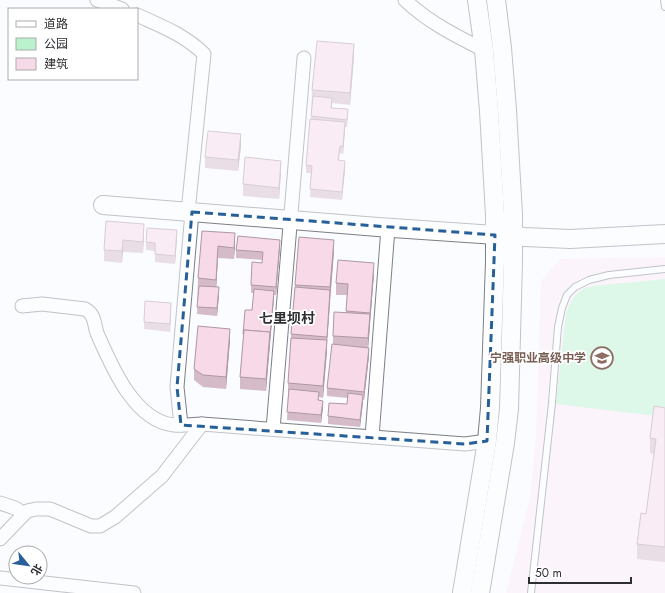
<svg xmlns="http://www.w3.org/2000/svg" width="665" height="593" font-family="Jost,'Noto Sans SC',sans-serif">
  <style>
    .education { fill: #feecf6 }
    .green { fill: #baf2ce }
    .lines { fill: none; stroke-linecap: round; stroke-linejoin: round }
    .lane-casing { stroke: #7c7f87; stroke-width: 8 }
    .street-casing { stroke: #7c7f87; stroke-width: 15 }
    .secondary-casing { stroke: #7c7f87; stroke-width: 20 }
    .lane { stroke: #fff; stroke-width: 6 }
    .street { stroke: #fff; stroke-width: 13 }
    .secondary { stroke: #fff; stroke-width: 18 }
    .wall { fill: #d5bbc8 }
    .shaded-wall { fill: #ae98a2 }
    .building { fill: #f8d9e8; stroke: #ae98a2 }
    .marked { fill: none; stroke: #276098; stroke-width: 3; stroke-dasharray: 8 5; stroke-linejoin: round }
    .labels { text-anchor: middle; stroke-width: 3.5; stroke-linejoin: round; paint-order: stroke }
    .education-label { font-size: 12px; font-weight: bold; fill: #785e54; stroke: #fff; text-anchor: end }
    .quarter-label { font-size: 14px; font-weight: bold; fill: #2d2e31; stroke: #fff }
  </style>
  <rect width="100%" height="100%" fill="#fafcff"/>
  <path class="education" d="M665,257V593H506L530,498L536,435L541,281L560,259Z"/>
  <path class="green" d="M665,279V417L556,404L566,313L572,299L580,291L584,288L594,286Z"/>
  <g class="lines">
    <g class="lane-casing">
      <g id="lane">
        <path d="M664,0L665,7"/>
        <path d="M531,593L552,403L558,327L562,308L567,295L575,287L589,280L609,275L665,269"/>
      </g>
    </g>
    <g class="street-casing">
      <g id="street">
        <path d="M97,0L122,9"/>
        <path d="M405,0C428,22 456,36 484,50"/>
        <path d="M137,15C161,26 185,35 204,54L188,212"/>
        <path d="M22,306L42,304L85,309C95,314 94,324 97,333C111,365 134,421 174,425C183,426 193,424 202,424L465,444L487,441"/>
        <path d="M181,425L177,387L192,212"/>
        <path d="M273,429L304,58"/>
        <path d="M372,437L388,228"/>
        <path d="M0,503L15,508L24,514"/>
        <path d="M0,539L27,511L36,509H50L91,526H100L115,517L162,476L202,424"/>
        <path d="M0,578L134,593"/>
      </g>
    </g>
    <g class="secondary-casing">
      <g id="secondary">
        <path d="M103,205L378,227L525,237L570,239L665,234"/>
        <path d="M462,593L487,441L490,408L495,261V215L489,111L484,50L477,0"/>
        <path d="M480,593L505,443L509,409L513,261V215L507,110L502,48L496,0"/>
      </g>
    </g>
    <use href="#lane" class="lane"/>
    <use href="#street" class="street"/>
    <use href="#secondary" class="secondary"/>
  </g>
  <g class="wall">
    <path d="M354,56L350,105L332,103V108L348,117L347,127H345L343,154L340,153L339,160L345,168L342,200L310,197L311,173H306V165L311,119L312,90Z"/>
    <path d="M241,146L238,171L205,168V157Z"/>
    <path d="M281,172L279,199L243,196V184Z"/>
    <path d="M106,221L144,235L143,253L123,252L122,263L104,261V250Z"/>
    <path d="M202,231L235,245L234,259L218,258L216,287L219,295L217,316L197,314L198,278Z"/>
    <path d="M177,238L175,264L155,262V251L146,250V242Z"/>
    <path d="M280,247L276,295H274L266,391L240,389V377L243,342V334L252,310L254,293H251V285L262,263L263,260L236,258V250Z"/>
    <path d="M334,251L323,398L319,397V400L323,408L321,423L287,420L288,395V383L291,346V334L295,285Z"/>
    <path d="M374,274L368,348L369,356L364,400H363L360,427L328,424V416L347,404L348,398L327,396V388L333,344V336L346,313L347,295H336V283Z"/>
    <path d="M171,311L170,332L144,329V322Z"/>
    <path d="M230,340L226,389L203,387L194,380V369Z"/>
    <path d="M665,408V562L637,559V544L646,514L654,454L650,453V438Z"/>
  </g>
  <g class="shaded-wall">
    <path d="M354,44V56L350,105V93Z"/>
    <path d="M345,122V130L343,154V146Z"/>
    <path d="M241,134V146L238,171V160Z"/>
    <path d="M281,161V172L279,199V188Z"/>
    <path d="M345,161V168L342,200V192Z"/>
    <path d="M144,224V235L143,253V242Z"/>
    <path d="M177,230V238L175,264V256Z"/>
    <path d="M235,233V245L234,259V248Z"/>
    <path d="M123,240V252L122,263V251Z"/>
    <path d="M280,240V247L276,295V287Z"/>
    <path d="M334,240V251L330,299V287Z"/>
    <path d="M218,246V258L216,291V280Z"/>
    <path d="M374,263V274L370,324V313Z"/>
    <path d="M219,287V295L217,316V308Z"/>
    <path d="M330,290V302L327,341V352L323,398V386Z"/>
    <path d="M274,291V298L266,391V379Z"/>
    <path d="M171,303V311L170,332V324Z"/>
    <path d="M370,314V326L368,350V338Z"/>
    <path d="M230,329V340L226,389V377Z"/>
    <path d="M369,348V356L364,400V392Z"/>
    <path d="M363,395V403L360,427V420Z"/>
    <path d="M323,401V408L321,423V415Z"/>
  </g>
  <g class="building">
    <path d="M317,41L354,44L350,93L312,90Z"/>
    <path d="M313,96L332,98L331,108L348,109L347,120L311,116Z"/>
    <path d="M310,119L345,122L343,146H340L338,160L345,161L342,192L310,189L312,166L306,165Z"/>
    <path d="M208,131L241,134L238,160L205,157Z"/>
    <path d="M245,157L281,161L279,188L243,184Z"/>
    <path d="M106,221L144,224L143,242L123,240L122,251L104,250Z"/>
    <path d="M147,228L177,230L175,256L155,254V243L146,242Z"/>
    <path d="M202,231L235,233L234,248L218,246L216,280L198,278Z"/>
    <path d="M238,236L280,240L276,287L251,285L252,262L262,263L263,252L236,250Z"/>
    <path d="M299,237L334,240L330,287L295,285Z"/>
    <path d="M338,260L374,263L370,313L346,311L348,284L336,283Z"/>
    <path d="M199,286L219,287L217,308L197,307Z"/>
    <path d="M295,287L330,290L327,337L291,334Z"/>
    <path d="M254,289L274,291L270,336V332L244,330V334H243L245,310H252Z"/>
    <path d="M145,301L171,303L170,324L144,322Z"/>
    <path d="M334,312L370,314L368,338L333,336Z"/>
    <path d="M198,326L230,329L226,377L203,375L194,369Z"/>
    <path d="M244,330L270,332L266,379L240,377Z"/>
    <path d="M291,338L327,340L323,386L288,383Z"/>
    <path d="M332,344L369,348L364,392L327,388Z"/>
    <path d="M289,389L319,392L318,400L323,401L321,415L287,412Z"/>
    <path d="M348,393L363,395L360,420L328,416L329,403L347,404Z"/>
    <path d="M654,406L665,408V547L637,544L641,513L646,514L656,439L650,438Z"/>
  </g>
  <path d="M0 0H665V593H0ZM192,212L495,235L487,441L465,444L181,425L177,387Z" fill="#fafcff" fill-opacity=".55" fill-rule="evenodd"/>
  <path class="marked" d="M192,212L495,235L487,441L465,444L181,425L177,387Z"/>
  <defs>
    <g id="school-ring" transform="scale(1.15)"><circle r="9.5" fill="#fff" stroke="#8d6e63" stroke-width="1.5"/><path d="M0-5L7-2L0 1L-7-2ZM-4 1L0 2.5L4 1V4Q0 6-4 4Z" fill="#8d6e63"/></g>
  </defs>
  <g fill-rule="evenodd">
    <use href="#school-ring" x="602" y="358"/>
  </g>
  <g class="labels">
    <g class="education-label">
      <text x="586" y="362">宁强职业高级中学</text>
    </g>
    <g class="quarter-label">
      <text x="287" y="323">七里坝村</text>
    </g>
  </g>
  <rect x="8" y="8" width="130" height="72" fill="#ffffff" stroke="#ababad"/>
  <rect x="16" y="21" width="20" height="6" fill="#ffffff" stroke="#ababad"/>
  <text x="44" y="28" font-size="12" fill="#2d2e31">道路</text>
  <rect x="16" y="38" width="20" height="12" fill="#baf2ce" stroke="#ababad"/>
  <text x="44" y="48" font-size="12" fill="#2d2e31">公园</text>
  <rect x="16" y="58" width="20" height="12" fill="#f8d9e8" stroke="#ababad"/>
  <text x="44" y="68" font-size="12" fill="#2d2e31">建筑</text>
  <g transform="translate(28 565) rotate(119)"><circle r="19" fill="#ffffff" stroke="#ababad"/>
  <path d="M0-3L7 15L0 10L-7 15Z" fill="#276098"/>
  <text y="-6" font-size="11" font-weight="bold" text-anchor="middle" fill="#2d2e31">北</text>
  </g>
  <path d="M529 577v6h102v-6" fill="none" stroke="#2d2e31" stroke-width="2"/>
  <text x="535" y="577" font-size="12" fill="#2d2e31" stroke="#ffffff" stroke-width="3" paint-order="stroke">50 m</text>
</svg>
